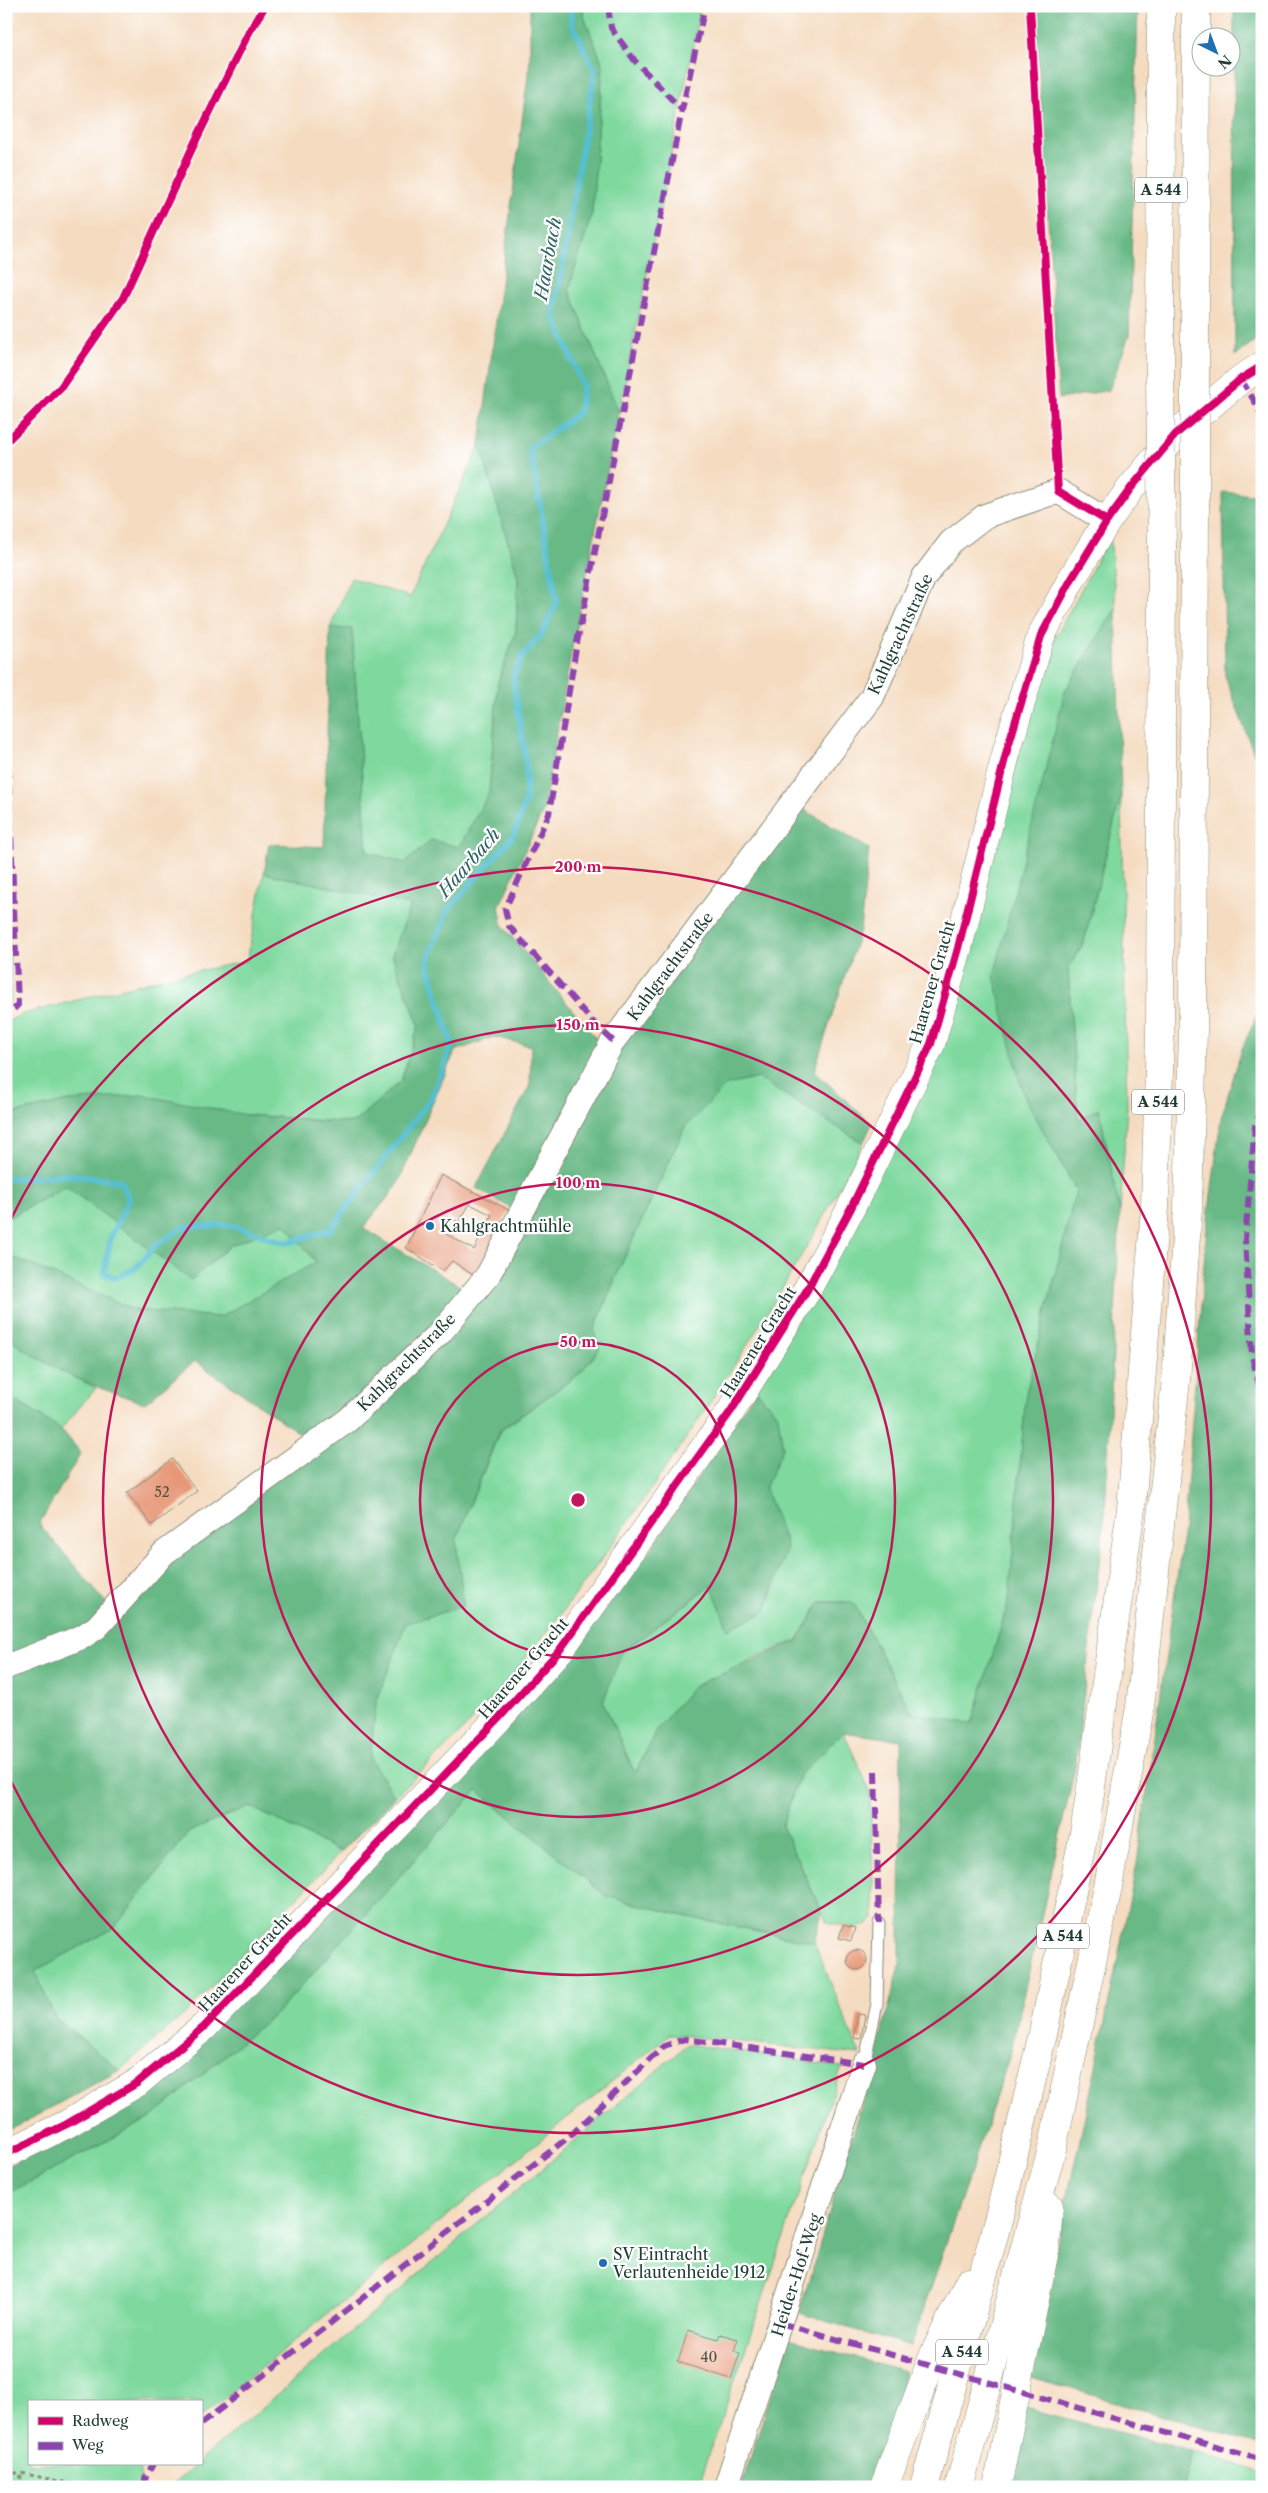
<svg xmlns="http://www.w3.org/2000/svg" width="1268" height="2493" font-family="'Libre Caslon Text',serif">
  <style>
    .green { fill: #7fd99f; stroke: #4f8b6a }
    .forest { fill: #67b986; stroke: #437b5d }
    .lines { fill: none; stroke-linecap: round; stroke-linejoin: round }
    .stream { stroke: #55bfd1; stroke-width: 6 }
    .building { fill: #e79777; fill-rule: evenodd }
    .lane-casing { stroke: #8a8c7a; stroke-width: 13 }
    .street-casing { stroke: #8a8c7a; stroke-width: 26 }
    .secondary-casing { stroke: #8a8c7a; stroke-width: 29 }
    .highway-casing { stroke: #8a8c7a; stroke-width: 29 }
    .path { stroke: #8a8c7a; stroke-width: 3; stroke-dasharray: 4 4; stroke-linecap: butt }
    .lane { stroke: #fff; stroke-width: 11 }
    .street { stroke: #fff; stroke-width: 24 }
    .secondary { stroke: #fff; stroke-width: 28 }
    .highway { stroke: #fff; stroke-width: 28 }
    .highway-bridge-casing { stroke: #8a8c7a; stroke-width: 29; stroke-linecap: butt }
    .highway-bridge { stroke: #fff; stroke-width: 28 }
    .quiet { stroke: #8e44ad; stroke-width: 6; stroke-dasharray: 12 6; stroke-linecap: butt }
    .cycleway-casing { stroke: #fff; stroke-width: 11 }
    .cycleway { stroke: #d6006c; stroke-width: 8 }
    .ring { fill: none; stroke: #c2185b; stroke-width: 2.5 }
    .poi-dot { fill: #1f6fb2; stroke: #fff; stroke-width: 2 }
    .labels { text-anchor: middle; stroke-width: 4.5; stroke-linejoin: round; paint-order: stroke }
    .number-label { font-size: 14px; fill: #515445 }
    .shield { fill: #fff; stroke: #627771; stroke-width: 1 }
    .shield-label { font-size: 15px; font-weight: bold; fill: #1f3d34 }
    .street-label { font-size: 16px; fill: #1f3d34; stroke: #fff }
    .poi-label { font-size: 16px; fill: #1f3d34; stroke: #fff; text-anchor: start }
    .water-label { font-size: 18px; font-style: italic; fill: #2f6463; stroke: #fff }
    .centre { fill: #c2185b; stroke: #fff; stroke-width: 2.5 }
    .ring-label { font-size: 15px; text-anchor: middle; font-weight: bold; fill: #c2185b; stroke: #fff; stroke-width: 4.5; stroke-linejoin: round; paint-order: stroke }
  </style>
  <rect width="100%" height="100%" fill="#fff"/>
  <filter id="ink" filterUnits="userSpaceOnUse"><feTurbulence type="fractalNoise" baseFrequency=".02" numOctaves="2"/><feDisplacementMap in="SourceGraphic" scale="10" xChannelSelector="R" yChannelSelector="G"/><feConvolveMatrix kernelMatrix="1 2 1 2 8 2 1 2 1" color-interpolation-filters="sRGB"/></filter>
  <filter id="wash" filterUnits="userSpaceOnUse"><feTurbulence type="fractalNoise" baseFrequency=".0096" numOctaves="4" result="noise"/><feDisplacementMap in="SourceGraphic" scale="20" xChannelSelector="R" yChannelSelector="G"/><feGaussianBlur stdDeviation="1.12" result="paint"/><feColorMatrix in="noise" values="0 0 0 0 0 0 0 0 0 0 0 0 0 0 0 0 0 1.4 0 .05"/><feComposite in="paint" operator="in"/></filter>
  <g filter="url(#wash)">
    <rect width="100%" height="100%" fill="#f5dcc1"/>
    <g class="green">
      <path d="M584,6H701L619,413L569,289L592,213L603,65L583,14Z"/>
      <path d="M480,445L518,577L516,632L498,682L489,793L459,847L431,840L405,863L367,852L352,630L330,628L351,578L410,597Z"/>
      <path d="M1110,536L1116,608L1065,691L1023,1094L1076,1190L1026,1394L1009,1600L972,1724L912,1713L852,1602H820L798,1640L751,1659L658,1728L635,1774L603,1702L622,1652L712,1585L787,1547L765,1488L783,1448L756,1390L861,1214L1018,755L1054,640Z"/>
      <path d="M1121,795L1127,1107L1120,1212L1099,1108L1078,1121L1068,969L1084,942Z"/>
      <path d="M6,835L11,1001L6,1009Z"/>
      <path d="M264,873L411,904L392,955L419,1025L401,1081L353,1123L69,1101L6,1115V1022L23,1014L163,978L247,961Z"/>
      <path d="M758,1078L863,1143C800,1266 728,1379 649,1492C598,1565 546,1638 487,1704C458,1737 426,1766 395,1797L370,1759L376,1703L406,1623L463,1606L456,1540L500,1431L579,1374L599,1350L594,1330L621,1265L685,1127L727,1085Z"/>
      <path d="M66,1186L191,1280L231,1245L285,1223L316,1262L220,1317L134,1310L18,1259L6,1257V1219Z"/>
      <path d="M6,1334L23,1349L96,1388L61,1429L6,1395Z"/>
      <path d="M843,1731L870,1791L874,1918C862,1934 844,1925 827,1922L782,1826L799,1776Z"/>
      <path d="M477,1789L606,1896L688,1917L814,1942L860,2055L670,2034L201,2417V2402H29V2464H144L139,2469L143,2487H6V2195L150,2118L281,2009Z"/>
      <path d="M249,1806L341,1852L188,2011L120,2070L55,2018L35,1971L114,1928L189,1832Z"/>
      <path d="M688,2044L842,2067L698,2487H170L196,2464H201V2460Z"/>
      <path d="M1192,2451L1262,2474V2487H1183Z"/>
    </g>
    <g class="forest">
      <path d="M530,6H584L583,14L603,65L592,213L569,289L619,413L572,648L543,811L499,907L503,926L603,1047L516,1211L476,1188L530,1085L531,1046L494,1037L455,1051L397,1186L363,1228L468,1291L311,1441L195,1361L145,1403C97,1388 44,1369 6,1334V1257L18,1259L134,1310L220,1317L316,1262L285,1224L231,1245L191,1280L66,1186L6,1219V1115L69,1101L142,1095L247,1115L353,1123L401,1081L419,1025L392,955L411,905L264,873L269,844L324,847L330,628L352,629L367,852L405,863L431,840L459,847L489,793L498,682L516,632L518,577L480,445L530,60Z"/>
      <path d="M1035,6H1138L1129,336L1109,390L1059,399Z"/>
      <path d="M1234,6H1262V335L1235,356Z"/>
      <path d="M1223,492L1262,496V567L1258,625L1262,634V766L1254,754L1225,676Z"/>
      <path d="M1116,608L1121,795L1084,942L1068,969L1078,1120L1099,1108L1120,1212L1105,1514L1075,1768L1010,2055L911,2346L799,2313L864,2097L900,1966L901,1740L843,1732L799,1776L782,1826L822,1913L814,1942L688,1917L606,1896L477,1790L281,2009L150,2118L6,2195V2167L145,2091L568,1658L650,1550L756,1390L778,1415L783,1448L765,1488L787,1547L766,1611L728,1629L711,1585L622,1652L603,1702L635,1773L658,1728L693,1686L798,1641L820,1602H853L912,1713L972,1724L1009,1600L1026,1394L1076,1190L1023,1094L994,976L1065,691Z"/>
      <path d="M798,806L869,849L860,930L814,1071L872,1124L863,1143L758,1078L727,1085L685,1127L621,1265L594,1330L599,1350L579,1374L499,1431L456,1540L464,1606L406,1623L376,1703L370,1759L395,1797L341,1852L249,1806L189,1832L114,1928L35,1971L55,2018L120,2070L6,2132V2086L13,2081L6,2054V1674L40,1659L168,1560L445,1337L619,1047Z"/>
      <path d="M1262,1003L1261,1178L1262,2445L1028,2376L1095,2071L1137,1863L1184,1528L1207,1226L1221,1118L1242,1049Z"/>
      <path d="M6,1395L61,1429L81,1453L39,1524L107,1604L93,1623L6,1661Z"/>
      <path d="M789,2339L905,2372L879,2478L874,2487H741Z"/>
      <path d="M1025,2408L1192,2451L1183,2487H1006Z"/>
    </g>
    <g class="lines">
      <path class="stream" d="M6,1179L70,1175L121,1181L129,1199L111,1237L104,1273L116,1278L136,1268L156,1245L184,1227L229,1225L286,1243L330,1230L432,1097L452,1045L427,962L448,910L514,835L526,799V762L513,678L522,657L541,635L557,603L530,448L579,413L583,386L554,316L595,71L571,22L573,6"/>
    </g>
    <g id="blocks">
      <g class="building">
        <path d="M441,1175L509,1210L483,1263L473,1275L452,1261L443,1271L406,1248ZM470,1204L492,1215L474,1250L441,1231L447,1217L459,1222Z"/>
        <path d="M172,1459L197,1491L152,1525L127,1493Z"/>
        <path d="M843,1925L855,1928L851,1941L839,1938Z"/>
        <circle cx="857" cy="1960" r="10"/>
        <path d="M858,2014L865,2015L861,2039L854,2038Z"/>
        <path d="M688,2330L718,2339L720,2334L738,2339L734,2351L740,2353L731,2379L678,2362Z"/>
      </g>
    </g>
  </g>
  <g filter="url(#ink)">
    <use href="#blocks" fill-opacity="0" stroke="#8a8c7a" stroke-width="1"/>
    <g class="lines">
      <g class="lane-casing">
        <path id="lane" d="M864,2064L877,2004L879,1923"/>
      </g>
      <g class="street-casing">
        <g id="street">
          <path d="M6,1667L82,1637L97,1627L164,1553L348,1420L440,1333L488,1275L613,1041L872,697L924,577L951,542L985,516L1058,491L1107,521"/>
          <path d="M726,2487L864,2064"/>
        </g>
      </g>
      <g class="secondary-casing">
        <path id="secondary" d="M6,2154L67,2124L137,2083L204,2027L498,1719L559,1651L731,1411L807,1290L851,1208L931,1044L958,948L1007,750L1041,636L1071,580L1107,521L1131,488L1176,434L1241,379L1262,366"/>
      </g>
      <g class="highway-casing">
        <g id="highway">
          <path d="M1195,341L1196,6"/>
          <path d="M1160,373L1161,6"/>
          <path d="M884,2487L934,2354L969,2282"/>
          <path d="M924,2487L999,2217L1044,2029L1085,1828L1131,1509L1155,1208L1160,1034L1162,548"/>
          <path d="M959,2487L1052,2149L1108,1887L1140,1707L1176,1380L1188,1208L1193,1030L1195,507"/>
          <path d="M997,2487L1046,2245L1049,2206"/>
        </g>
      </g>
      <g class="path">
        <path d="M6,2473H21L87,2487"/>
        <path d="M20,2487L21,2473"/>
      </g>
      <use href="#lane" class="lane"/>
      <use href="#street" class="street"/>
      <use href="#secondary" class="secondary"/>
      <use href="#highway" class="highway"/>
      <g class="highway-bridge-casing">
        <g id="highway-bridge">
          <path d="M1195,341V507"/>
          <path d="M1160,373L1162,548"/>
        </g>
      </g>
      <use href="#highway-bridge" class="highway-bridge"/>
      <g class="quiet">
        <path d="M608,6L611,28L635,61L682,110"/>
        <path d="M1241,379L1258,407L1262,419"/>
        <path d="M6,711L18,1005L6,1017"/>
        <path d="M613,1041L592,1021L509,926L505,909L549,814L576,648L682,110L705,6"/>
        <path d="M1262,1108L1255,1126L1245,1239L1252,1356L1262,1398"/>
        <path d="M875,1771L879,1923"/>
        <path d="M780,2323L1262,2460"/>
        <path d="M201,2424L570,2136L664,2046L685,2039L864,2064"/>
        <path d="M147,2487L145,2479L153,2464"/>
      </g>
      <g class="cycleway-casing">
        <g id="cycleway">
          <path d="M1030,6L1058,491L1107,521"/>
          <path d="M6,442L61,387L123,298L195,142L248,34L265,6"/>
          <path d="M6,2154L67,2124L137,2083L204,2027L498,1719L559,1651L731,1411L807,1290L851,1208L931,1044L958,948L1007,750L1041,636L1071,580L1107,521L1131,488L1176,434L1241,379L1262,366"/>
        </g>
      </g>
      <use href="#cycleway" class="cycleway"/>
    </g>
  </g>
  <g class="ring">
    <circle cx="578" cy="1500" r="158"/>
    <circle cx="578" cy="1500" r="317"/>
    <circle cx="578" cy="1500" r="475"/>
    <path d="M7 1227A633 633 0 1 1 7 1773"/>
  </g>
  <g class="poi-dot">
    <circle cx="430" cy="1226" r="5"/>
    <circle cx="603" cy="2263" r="5"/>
  </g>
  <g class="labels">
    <g class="number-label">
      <text x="162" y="1497">52</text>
      <text x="709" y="2362">40</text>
    </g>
    <g class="shield">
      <rect x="1135" y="177.5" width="52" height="25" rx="4"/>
      <rect x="1132" y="1089.5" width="52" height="25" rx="4"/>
      <rect x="1037" y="1923.5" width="52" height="25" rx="4"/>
      <rect x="936" y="2339.5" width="52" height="25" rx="4"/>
    </g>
    <g class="shield-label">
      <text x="1161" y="195">A 544</text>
      <text x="1158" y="1107">A 544</text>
      <text x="1063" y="1941">A 544</text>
      <text x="962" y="2357">A 544</text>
    </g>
    <g class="street-label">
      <text transform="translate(900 634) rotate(-65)" y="6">Kahlgrachtstraße</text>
      <text transform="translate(670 966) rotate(-53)" y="6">Kahlgrachtstraße</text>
      <text transform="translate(932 982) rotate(-74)" y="6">Haarener Gracht</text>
      <text transform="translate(758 1342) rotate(-58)" y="6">Haarener Gracht</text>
      <text transform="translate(406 1362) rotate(-45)" y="6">Kahlgrachtstraße</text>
      <text transform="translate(523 1668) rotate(-49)" y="6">Haarener Gracht</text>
      <text transform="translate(245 1962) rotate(-47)" y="6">Haarener Gracht</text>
      <text transform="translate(796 2275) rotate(-72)" y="6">Heider-Hof-Weg</text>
    </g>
    <g class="poi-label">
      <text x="440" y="1232">Kahlgrachtmühle</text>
      <text x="613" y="2260">SV Eintracht<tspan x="613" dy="18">Verlautenheide 1912</tspan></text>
    </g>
    <g class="water-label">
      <text transform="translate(548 259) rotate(-80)" y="6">Haarbach</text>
      <text transform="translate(469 863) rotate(-49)" y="6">Haarbach</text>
    </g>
  </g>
  <circle cx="578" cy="1500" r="8" class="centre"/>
  <g class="ring-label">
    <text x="578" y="872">200 m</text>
    <text x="578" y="1030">150 m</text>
    <text x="578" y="1188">100 m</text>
    <text x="578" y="1347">50 m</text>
  </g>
  <rect width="1268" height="2493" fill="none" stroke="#fff" stroke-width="25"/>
  <rect x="28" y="2400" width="175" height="65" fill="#ffffff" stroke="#a5b1ae"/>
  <rect x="38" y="2417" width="25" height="8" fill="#d6006c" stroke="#a5b1ae"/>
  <text x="72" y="2426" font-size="15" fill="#1f3d34">Radweg</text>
  <rect x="38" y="2442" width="25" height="8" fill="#8e44ad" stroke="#a5b1ae"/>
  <text x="72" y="2450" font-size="15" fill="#1f3d34">Weg</text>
  <g transform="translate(1216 52) rotate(138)"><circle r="24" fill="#ffffff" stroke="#a5b1ae"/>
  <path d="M0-4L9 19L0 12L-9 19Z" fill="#1f6fb2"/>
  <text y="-8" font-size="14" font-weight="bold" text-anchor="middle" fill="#1f3d34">N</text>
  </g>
</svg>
